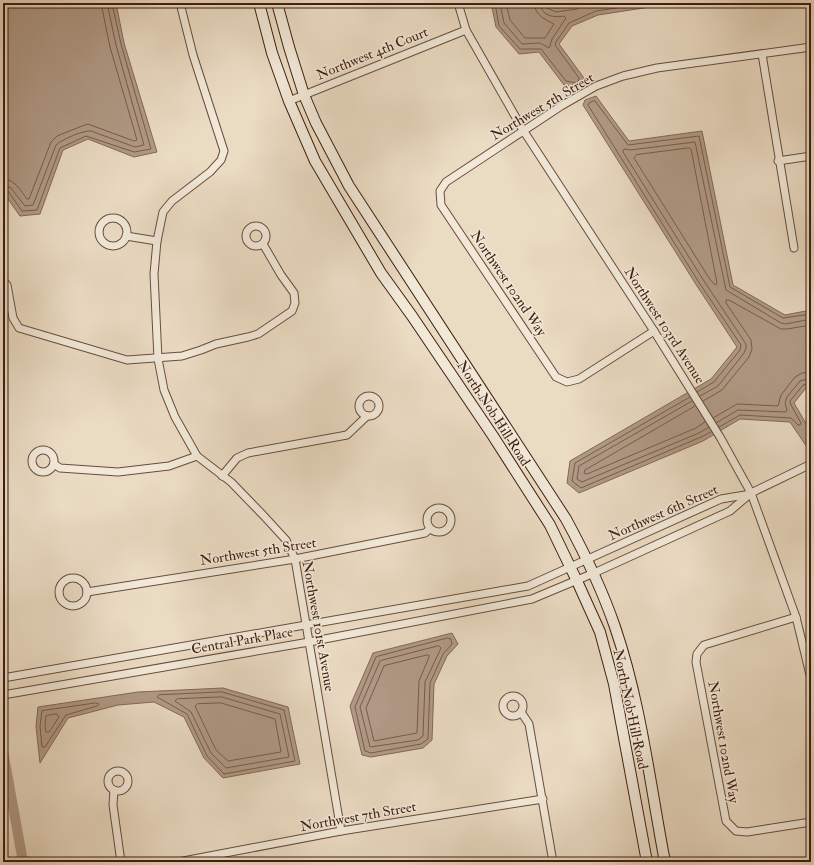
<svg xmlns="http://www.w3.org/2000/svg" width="814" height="865" font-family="'IM FELL Double Pica',serif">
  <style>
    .water { fill: #b09a86; stroke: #836856 }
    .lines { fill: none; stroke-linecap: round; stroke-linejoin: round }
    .shore { stroke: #785c4a; stroke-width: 1 }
    .canal { stroke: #b09a86; stroke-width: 10 }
    .street-casing { stroke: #6a4c3c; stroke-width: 9 }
    .secondary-casing { stroke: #3f1d0f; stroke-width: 12 }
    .street { stroke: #f1e8d8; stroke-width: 7 }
    .secondary { stroke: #f1e8d8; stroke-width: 10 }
    .labels { text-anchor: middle; stroke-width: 3; stroke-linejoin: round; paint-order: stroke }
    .street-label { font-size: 14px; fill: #3f1d0f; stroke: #f1e8d8 }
  </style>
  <rect width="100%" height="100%" fill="#eadbc3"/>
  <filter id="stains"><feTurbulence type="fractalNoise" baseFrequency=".005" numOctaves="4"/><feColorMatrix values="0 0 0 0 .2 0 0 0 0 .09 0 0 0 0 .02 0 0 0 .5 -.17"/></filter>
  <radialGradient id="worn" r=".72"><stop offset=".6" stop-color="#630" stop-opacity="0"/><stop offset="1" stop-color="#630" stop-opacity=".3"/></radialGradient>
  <g class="water">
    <path d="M3,3H116L124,43L157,152L134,157L88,139L63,150L40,214L20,216L3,192Z"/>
    <path d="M491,3H547L556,8L588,3H676L598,15L572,26L559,44L584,78L582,86L578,87L564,85L539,52L519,54L496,27Z"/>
    <path d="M596,96L629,141L702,131L733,285L785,315L811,310V387L806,388L794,403L811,432V453L790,422L740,419L703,441L579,493L567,483L570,461L711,379L737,347L697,286L583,105L585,100Z"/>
    <path d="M452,633L458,644L447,656L434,684L432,740L423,748L371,757L362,755L350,706L373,653Z"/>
    <path d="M223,688L288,707L300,764L223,778L204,758L184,717L154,702L118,705L68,718L40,763L36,726L38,707L138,692Z"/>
  </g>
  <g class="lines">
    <g class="shore">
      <path d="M495,3L499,26L520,49H541L566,81L577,83L578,82L579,78L555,45L556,42L569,23L596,11L649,3"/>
      <path d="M500,3L504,23L522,44L540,43L549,48L550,46L552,39L566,18L564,16C554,18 541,16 540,3"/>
      <path d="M506,3L510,20L525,38H545L554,24C545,19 535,16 534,3"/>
      <path d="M545,3L547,8L556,12L577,9L580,7L581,3"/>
      <path d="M689,148L691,149L717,283L716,285L714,284L709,278L634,158L636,155Z"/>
      <path d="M3,179C15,179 20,190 27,199H29L51,142L57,136L82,126L88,124L134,141L137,140L110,47L101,3"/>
      <path d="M3,185L11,188L25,206L33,205L56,145C61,140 83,130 91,131L135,147L144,145L116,45L107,3"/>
      <path d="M3,190L8,191L22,211L37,210L60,148L86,136L134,152L151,149L121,44L112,3"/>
      <path d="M697,392L714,382L740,350L741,345L700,284L588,105L589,103L593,101H595L628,145L699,136L730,287L783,318L811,314"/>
      <path d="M700,396L718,386L744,353L746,348V344L704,281L623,152L624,149L630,150L695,142L726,290L781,323L786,324L811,319"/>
      <path d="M690,397L575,463L572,481L581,488L701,437L711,432"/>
      <path d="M692,401L579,466L577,479L582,482L699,433L709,427"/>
      <path d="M703,401L722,390L749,357L752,349L751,340L726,303V300H729L781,329H787L811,325"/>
      <path d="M695,406L585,470L584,473L587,474L696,428L705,422"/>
      <path d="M713,418L737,404L778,406L781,395L795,377L802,373L811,372"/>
      <path d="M716,423L738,410L786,412L787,410L785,403L787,397L800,381L811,378"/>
      <path d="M719,427L740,415L791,418L798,425H800L801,423L791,405L790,401L803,385L811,383"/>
      <path d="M448,638L451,639L452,644L443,654L430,683L428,739L421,744L371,753L365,751L355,707L376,657Z"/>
      <path d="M439,646L441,648L425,682L423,736L418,740L370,747L360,707L380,661Z"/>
      <path d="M427,655H429V657L419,681L417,733L374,741L366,708L384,666Z"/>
      <path d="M222,692L284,710L295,761L224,774L207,756L187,714L157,697L159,695Z"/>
      <path d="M222,697L280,714L289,757L226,768L211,753L191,712L175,701L177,699Z"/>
      <path d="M96,703L99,704L97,706L66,715L45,747H42L40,726L42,711Z"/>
      <path d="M221,703L275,719L281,752L228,761L216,750L195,706L197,704Z"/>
      <path d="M57,714L59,717L49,732H46L45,726L46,716Z"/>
    </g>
    <path class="canal" d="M3,751L23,862"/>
    <g class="street-casing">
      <g id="street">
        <path d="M180,3L193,55L224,151L221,160L210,172L172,201L163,212L157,241L154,274L158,359L164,390L175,417L197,456L231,482L263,515L286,540L295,559L341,831"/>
        <path d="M458,3L466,30L523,130L654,331L720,437L751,493L796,617L811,679"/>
        <path d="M762,54L794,248"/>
        <path d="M289,101L466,30"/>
        <path d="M778,161L811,156"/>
        <circle cx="113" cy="232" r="14"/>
        <circle cx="256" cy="236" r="10"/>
        <path d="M126,236L157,241"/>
        <path d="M3,281L7,285L13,318L19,328L127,360L182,356L201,350L216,344L248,337L258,334L292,311L295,303L294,293L281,275L263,244"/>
        <path d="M654,331L579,379L567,382L556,377L441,205L440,191L446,182L561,106L596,86L623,76L657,68L811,47"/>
        <circle cx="369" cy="406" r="10"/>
        <circle cx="43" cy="461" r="11"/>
        <path d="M54,464L60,468L118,472L169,466L197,456"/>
        <path d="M222,476L237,458L248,453L347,435L367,416"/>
        <circle cx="439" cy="520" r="12"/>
        <circle cx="73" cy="592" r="14"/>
        <path d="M87,592L295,559L425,533L430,529"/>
        <path d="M796,617L704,645L697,654L696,662L726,821L736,831L747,832L811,822"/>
        <path d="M3,678L528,586L721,499L751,494"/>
        <path d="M3,695L309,642L532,599L594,573L730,511L751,493L811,464"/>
        <circle cx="513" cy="706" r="10"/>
        <path d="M521,712L529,724L553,862"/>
        <circle cx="118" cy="781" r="10"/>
        <path d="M114,790L113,805L121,862"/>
        <path d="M178,862L341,831L543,799"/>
      </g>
    </g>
    <g class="secondary-casing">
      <g id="secondary">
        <path d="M259,3L272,53L289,101L315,161L381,273L412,316L493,436L550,525L577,581L600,632L614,684L647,862"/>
        <path d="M277,3L289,47L304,95L316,123L349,186L566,519C585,554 602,589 615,627C641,703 650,784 665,862"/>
      </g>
    </g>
    <use href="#street" class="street"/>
    <use href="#secondary" class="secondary"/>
  </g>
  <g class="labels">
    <g class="street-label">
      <text transform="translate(372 53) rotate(-22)" y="5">Northwest 4th Court</text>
      <text transform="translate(542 106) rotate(-31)" y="5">Northwest 5th Street</text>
      <text transform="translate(509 283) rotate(56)" y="5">Northwest 102nd Way</text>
      <text transform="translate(665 325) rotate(57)" y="5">Northwest 103rd Avenue</text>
      <text transform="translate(494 413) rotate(57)" y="5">North Nob Hill Road</text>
      <text transform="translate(663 512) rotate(-24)" y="5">Northwest 6th Street</text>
      <text transform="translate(258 551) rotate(-9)" y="5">Northwest 5th Street</text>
      <text transform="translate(319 626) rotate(80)" y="5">Northwest 101st Avenue</text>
      <text transform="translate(242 640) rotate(-10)" y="5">Central Park Place</text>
      <text transform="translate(631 709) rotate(78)" y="5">North Nob Hill Road</text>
      <text transform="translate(724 742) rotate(80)" y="5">Northwest 102nd Way</text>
      <text transform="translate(358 816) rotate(-10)" y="5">Northwest 7th Street</text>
    </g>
  </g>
  <rect width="814" height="865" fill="none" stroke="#eadbc3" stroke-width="16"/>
  <rect x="4" y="4" width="806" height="857" fill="none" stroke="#3f1d0f" stroke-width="2"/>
  <rect x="8" y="8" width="798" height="849" fill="none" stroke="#3f1d0f"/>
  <rect width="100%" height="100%" filter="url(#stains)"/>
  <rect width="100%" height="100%" fill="url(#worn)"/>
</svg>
